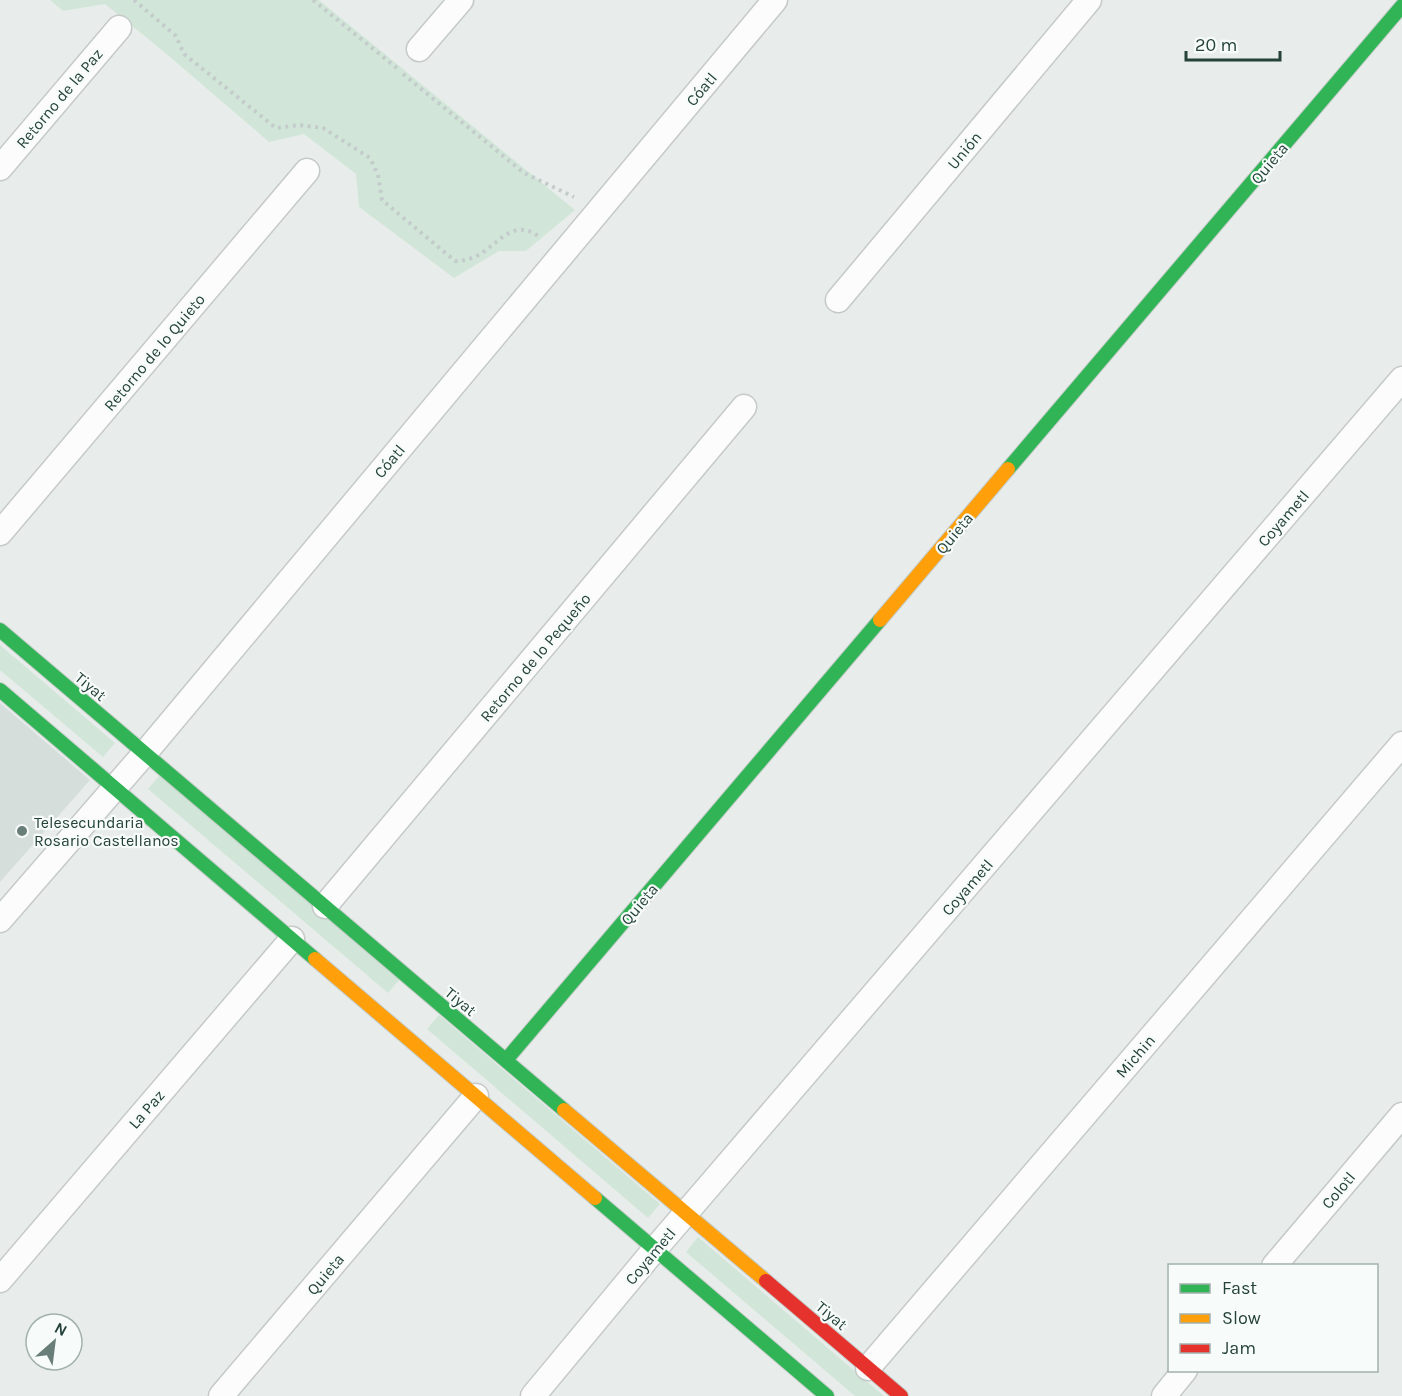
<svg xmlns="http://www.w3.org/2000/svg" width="1402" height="1396" font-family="Karla,sans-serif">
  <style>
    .built { fill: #d6dedb }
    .green { fill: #d1e6d8 }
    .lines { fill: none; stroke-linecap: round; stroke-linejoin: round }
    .street-casing { stroke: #c5cac8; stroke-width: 27 }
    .fast-casing { stroke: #c3cbc8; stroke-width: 16 }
    .slow-casing { stroke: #c3cbc8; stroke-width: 16 }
    .jam-casing { stroke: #c3cbc8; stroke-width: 16 }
    .path { stroke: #c3ccca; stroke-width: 4; stroke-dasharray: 3 4.5; stroke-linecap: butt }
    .street { stroke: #fcfcfc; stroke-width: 24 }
    .fast { stroke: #30b455; stroke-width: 14 }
    .slow { stroke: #ff9f0a; stroke-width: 14 }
    .jam { stroke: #e5322d; stroke-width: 14 }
    .poi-dot { fill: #697e78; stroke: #f7fbf9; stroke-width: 2 }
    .labels { text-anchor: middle; stroke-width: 4.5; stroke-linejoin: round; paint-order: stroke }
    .street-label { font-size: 16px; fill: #24423a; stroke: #f7fbf9 }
    .poi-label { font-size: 16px; fill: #24423a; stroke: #f7fbf9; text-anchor: start }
  </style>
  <rect width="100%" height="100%" fill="#e8edeb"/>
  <path class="built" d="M0,703L90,780L0,882Z"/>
  <g class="green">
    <path d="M50,0H319L575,210L526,251H499L454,278L359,207L356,174L304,134L269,142L163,51L105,4L63,11Z"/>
    <path d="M0,645L115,743L103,757L0,670Z"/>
    <path d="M160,775L400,979L388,993L148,789Z"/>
    <path d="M439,1015L660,1204L648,1218L427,1029Z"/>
    <path d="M698,1237L884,1396H855L686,1252Z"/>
  </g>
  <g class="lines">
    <g class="street-casing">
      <g id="street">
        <path d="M419,49L461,0"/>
        <path d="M0,168L119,28"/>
        <path d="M838,300L1089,0"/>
        <path d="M0,533L307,171"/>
        <path d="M325,906L744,407"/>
        <path d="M0,920L145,753L775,0"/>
        <path d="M1274,1266L1402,1115"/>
        <path d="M0,1280L292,939"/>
        <path d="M868,1368L1402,744"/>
        <path d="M221,1396L476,1096"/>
        <path d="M533,1396L655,1249L1402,379"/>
        <path d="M1164,1396L1185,1370"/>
      </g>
    </g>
    <g class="fast-casing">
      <g id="fast">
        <path d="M1008,469L1402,6"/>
        <path d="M0,630L564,1110"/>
        <path d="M0,690L315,959"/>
        <path d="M506,1060L880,620"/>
        <path d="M595,1198L827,1396"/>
      </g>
    </g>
    <g class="slow-casing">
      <g id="slow">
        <path d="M880,620L1008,469"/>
        <path d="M315,959L595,1198"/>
        <path d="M564,1110L766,1281"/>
      </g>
    </g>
    <g class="jam-casing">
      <path id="jam" d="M766,1281L901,1396"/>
    </g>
    <g class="path">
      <path d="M134,0L176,36L184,54L276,128L299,125L323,128L370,158L378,175L382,200L455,261C465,261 474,258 482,253C502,239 516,218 541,238"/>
      <path d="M313,0L398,69"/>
      <path d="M403,74L524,173L574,197"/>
    </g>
    <use href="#street" class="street"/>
    <use href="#fast" class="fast"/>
    <use href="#slow" class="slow"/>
    <use href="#jam" class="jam"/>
  </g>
  <circle class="poi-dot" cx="22" cy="831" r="6"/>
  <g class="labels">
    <g class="street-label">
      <text transform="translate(701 89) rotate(-50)" y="6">Cóatl</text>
      <text transform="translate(59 98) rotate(-50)" y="6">Retorno de la Paz</text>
      <text transform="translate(964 150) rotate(-50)" y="6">Unión</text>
      <text transform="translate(1269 163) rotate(-50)" y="6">Quieta</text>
      <text transform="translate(154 352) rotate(-50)" y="6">Retorno de lo Quieto</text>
      <text transform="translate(389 461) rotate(-50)" y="6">Cóatl</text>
      <text transform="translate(1283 518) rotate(-49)" y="6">Coyametl</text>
      <text transform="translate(954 533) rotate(-50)" y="6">Quieta</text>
      <text transform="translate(535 657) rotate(-50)" y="6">Retorno de lo Pequeño</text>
      <text transform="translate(91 686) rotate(40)" y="6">Tiyat</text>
      <text transform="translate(967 887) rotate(-49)" y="6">Coyametl</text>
      <text transform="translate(639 904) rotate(-50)" y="6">Quieta</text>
      <text transform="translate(461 1001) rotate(40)" y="6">Tiyat</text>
      <text transform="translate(1135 1056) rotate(-49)" y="6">Michin</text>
      <text transform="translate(146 1109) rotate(-49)" y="6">La Paz</text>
      <text transform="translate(1338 1190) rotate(-50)" y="6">Colotl</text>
      <text transform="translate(650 1256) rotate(-50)" y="6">Coyametl</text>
      <text transform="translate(325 1274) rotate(-50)" y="6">Quieta</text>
      <text transform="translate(832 1315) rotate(40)" y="6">Tiyat</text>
    </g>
    <g class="poi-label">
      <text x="34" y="828">Telesecundaria<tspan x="34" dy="18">Rosario Castellanos</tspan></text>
    </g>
  </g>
  <rect x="1168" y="1264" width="210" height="108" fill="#f7fbf9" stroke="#a3b1ad" stroke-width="1.5"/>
  <rect x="1180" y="1284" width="30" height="9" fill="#30b455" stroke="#a3b1ad" stroke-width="1.5"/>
  <text x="1222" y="1294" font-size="18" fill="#24423a">Fast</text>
  <rect x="1180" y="1314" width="30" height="9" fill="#ff9f0a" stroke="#a3b1ad" stroke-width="1.5"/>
  <text x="1222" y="1324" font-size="18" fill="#24423a">Slow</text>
  <rect x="1180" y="1344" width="30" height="9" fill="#e5322d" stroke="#a3b1ad" stroke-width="1.5"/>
  <text x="1222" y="1354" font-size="18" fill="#24423a">Jam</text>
  <g transform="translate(54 1342) rotate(28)"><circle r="28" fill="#f7fbf9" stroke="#a3b1ad" stroke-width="1.5"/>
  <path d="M0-4.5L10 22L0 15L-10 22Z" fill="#697e78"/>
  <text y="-9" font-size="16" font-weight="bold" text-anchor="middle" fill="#24423a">N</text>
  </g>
  <path d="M1186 51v9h94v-9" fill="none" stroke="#24423a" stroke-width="3"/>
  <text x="1195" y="51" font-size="18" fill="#24423a" stroke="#f7fbf9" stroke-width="4.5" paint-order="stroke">20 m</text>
</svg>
